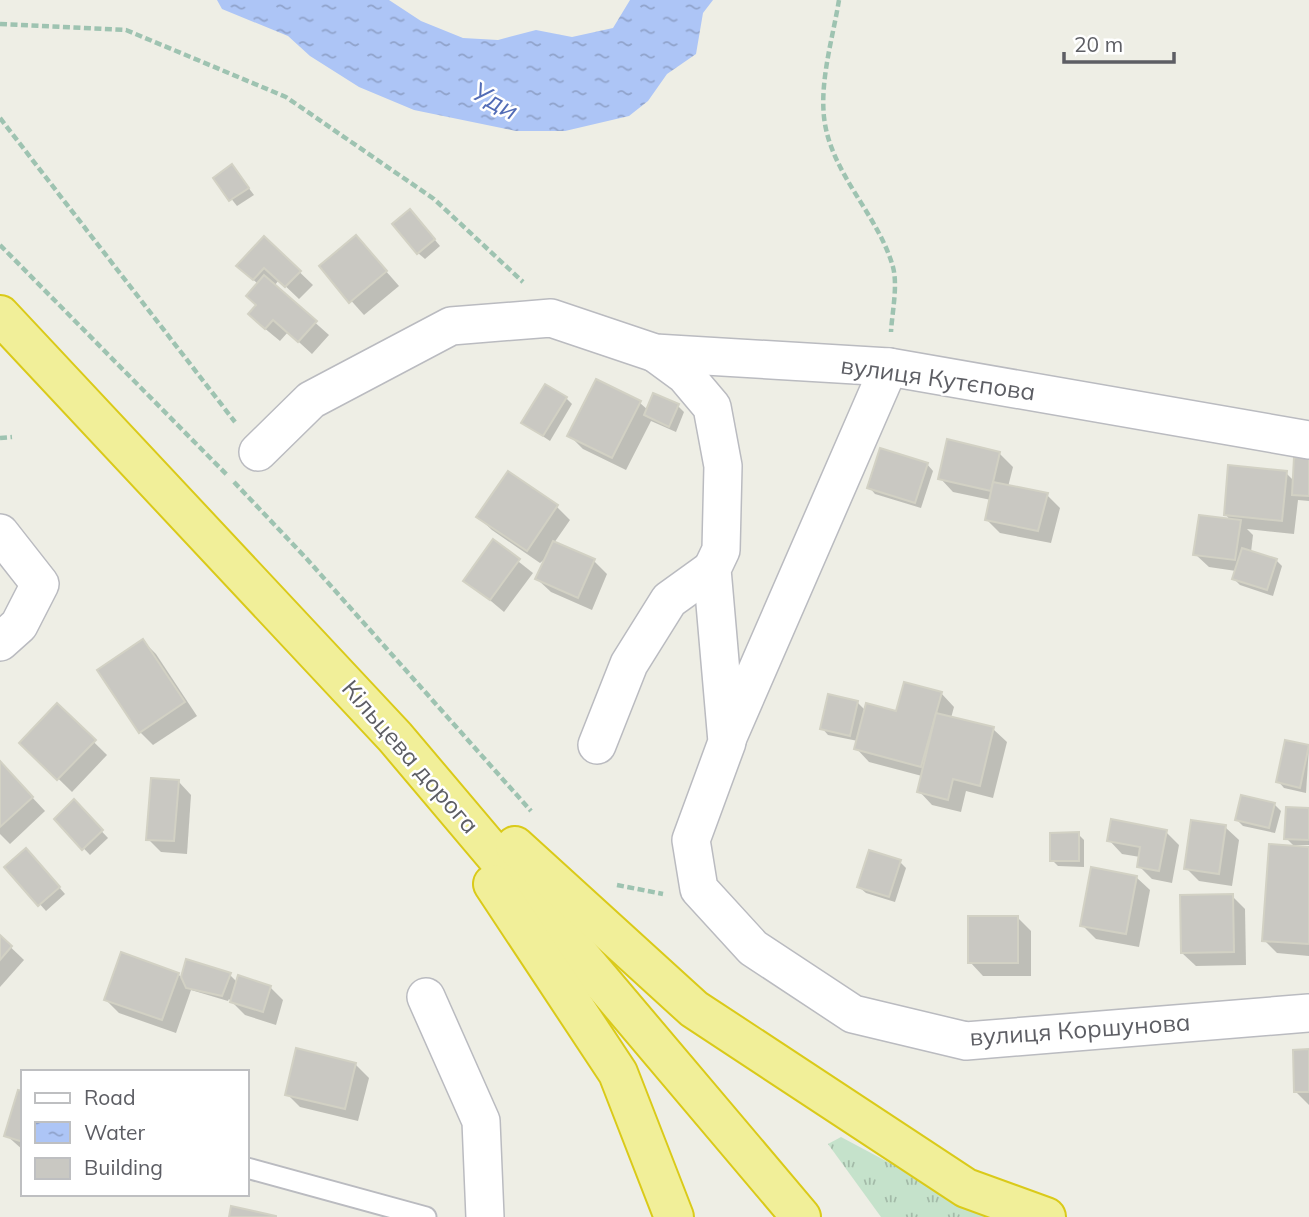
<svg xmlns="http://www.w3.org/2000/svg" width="1309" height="1217" font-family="Mulish,sans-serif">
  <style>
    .grass { fill: url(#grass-tufts) }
    .water { fill: url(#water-ripples) }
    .shadow { fill: #0003 }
    .building { fill: #c9c8c2; stroke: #d2d1c4; stroke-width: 2 }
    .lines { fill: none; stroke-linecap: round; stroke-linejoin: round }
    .lane-casing { stroke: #babbc0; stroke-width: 23 }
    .street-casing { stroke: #babbc0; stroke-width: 40 }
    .highway-casing { stroke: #daca19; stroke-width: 42 }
    .path { stroke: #9ec3b1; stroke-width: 4.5; stroke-dasharray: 7 3.5; stroke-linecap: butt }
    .lane { stroke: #fff; stroke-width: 19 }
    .street { stroke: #fff; stroke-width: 37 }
    .highway { stroke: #f1ef99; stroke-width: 38 }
    .labels { text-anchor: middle; stroke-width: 5; stroke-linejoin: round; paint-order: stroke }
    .street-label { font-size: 24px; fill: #5d5e64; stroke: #fff }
    .water-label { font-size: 26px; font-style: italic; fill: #526cb6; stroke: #fff }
  </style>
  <defs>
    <pattern id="grass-tufts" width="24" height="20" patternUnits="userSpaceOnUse" patternTransform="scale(1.75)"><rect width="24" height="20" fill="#c5e2cb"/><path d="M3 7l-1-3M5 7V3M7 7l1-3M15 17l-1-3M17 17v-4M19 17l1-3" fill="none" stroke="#a3baa8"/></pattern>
    <pattern id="water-ripples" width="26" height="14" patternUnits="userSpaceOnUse" patternTransform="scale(1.75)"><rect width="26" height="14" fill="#adc5f6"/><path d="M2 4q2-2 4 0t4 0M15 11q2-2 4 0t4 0" fill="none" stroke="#90a3cb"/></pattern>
  </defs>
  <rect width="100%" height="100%" fill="#eeeee5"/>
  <path class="grass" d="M841,1137L991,1217H881L828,1144Z"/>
  <path class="water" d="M217,0H389L421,21L463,38L498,40L536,30L572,37L613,28L630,0H713L703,13L696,54L667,74L648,101L629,116L565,131H516L414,110L359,87L310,56L288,36L222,9Z"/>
  <g class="shadow">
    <path d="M232,166L254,195L237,206L215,178Z"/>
    <path d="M416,217L440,246L425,259L418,253Z"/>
    <path d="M356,237L399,286L364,315L321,267Z"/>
    <path d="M264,238L313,285L299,299L279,280L274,286L329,335L312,354L288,332L280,341L263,327L258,306L259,285L239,266Z"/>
    <path d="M566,398L572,404L550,441L523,423Z"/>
    <path d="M640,403L648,410L678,406L684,412L676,432L651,421L626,470L583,449L569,435Z"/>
    <path d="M999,453L1013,467L1008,487L1047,495L1060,508L1051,543L1000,533L987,520L991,500L953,492L940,478Z"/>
    <path d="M1309,460V501L1298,500L1294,534L1247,529L1253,535L1251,552L1276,560L1282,566L1273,596L1240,585L1234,579L1236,571L1209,567L1195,554L1231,521L1226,515L1286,473L1294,481Z"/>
    <path d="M927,464L933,471L921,508L875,494L869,487Z"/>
    <path d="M508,474L557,507L570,520L554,543L594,561L607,574L592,610L551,592L537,579L547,557L540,563L492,530L478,517Z"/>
    <path d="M494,542L533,573L504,612L466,580Z"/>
    <path d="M143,641L156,654L197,716L153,745L140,732Z"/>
    <path d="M941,693L954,707L951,718L993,729L1007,742L993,798L966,791L961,812L932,805L919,791L922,776L869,762L856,748L858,741L828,735L822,728L857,702L866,711L898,714Z"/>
    <path d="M57,706L107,755L72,792L22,743Z"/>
    <path d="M1287,742L1309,747L1306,793L1284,788L1278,781Z"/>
    <path d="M0,763L45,811L10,844L0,834Z"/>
    <path d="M178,781L191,795L187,854L161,852L148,839Z"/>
    <path d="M74,802L108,838L90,855L56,819Z"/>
    <path d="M1274,804L1281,811L1275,833L1243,826L1237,820Z"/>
    <path d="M1309,809V845H1293L1286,838Z"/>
    <path d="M1225,827L1239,840L1232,886L1199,881L1186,868Z"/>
    <path d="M1166,832L1179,845L1172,883L1152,879L1139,866L1140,857L1122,854L1109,840Z"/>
    <path d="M1078,834L1084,840V867L1058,866L1052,860Z"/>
    <path d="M1309,849V956L1277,953L1264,940Z"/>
    <path d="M32,856L65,894L46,911L7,867Z"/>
    <path d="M900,862L906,868L895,902L866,893L859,887Z"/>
    <path d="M1136,877L1150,890L1139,947L1096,939L1082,925Z"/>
    <path d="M1232,896L1245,909L1246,965L1196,966L1182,953Z"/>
    <path d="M1018,918L1031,931V976H983L970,962Z"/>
    <path d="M0,937L24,960L0,987Z"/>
    <path d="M178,974L182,978L230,975L238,983L270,987L283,1000L276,1025L245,1015L229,999L228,1001L191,990L176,1033L119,1013L106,1000Z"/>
    <path d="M1309,1051V1105L1296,1092Z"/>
    <path d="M355,1064L369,1078L358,1121L300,1107L287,1094Z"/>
    <path d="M23,1093V1150L6,1135Z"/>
  </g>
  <g class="building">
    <path d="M232,164L249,188L229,201L213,178Z"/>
    <path d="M410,209L435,239L417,254L392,224Z"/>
    <path d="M356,235L387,271L349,303L319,266Z"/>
    <path d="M264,236L301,271L285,287L264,268L253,280L236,266Z"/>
    <path d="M264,275L317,321L298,342L273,320L265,329L248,314L256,305L246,296Z"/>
    <path d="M596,379L641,401L612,458L567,436Z"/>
    <path d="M545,384L567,397L543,436L521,423Z"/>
    <path d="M653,393L679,404L669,427L644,415Z"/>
    <path d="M947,439L1000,452L991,491L938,479Z"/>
    <path d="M880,448L928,463L915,503L867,488Z"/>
    <path d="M1294,457L1309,458V496L1292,495Z"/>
    <path d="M1228,465L1287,471L1282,521L1224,515Z"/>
    <path d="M508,471L558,505L527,551L476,517Z"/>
    <path d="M993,482L1048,493L1038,531L985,520Z"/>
    <path d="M1199,515L1241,520L1235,560L1193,555Z"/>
    <path d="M493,539L520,559L490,600L463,581Z"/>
    <path d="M553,541L595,559L578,598L535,579Z"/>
    <path d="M1242,548L1277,559L1267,590L1232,579Z"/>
    <path d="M143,639L185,702L139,733L97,670Z"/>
    <path d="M904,682L942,692L921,767L854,749L866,703L896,711Z"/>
    <path d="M828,694L858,701L850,736L820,729Z"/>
    <path d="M57,703L96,740L57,780L19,743Z"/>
    <path d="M936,713L994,727L980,786L953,779L948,800L917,792Z"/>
    <path d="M1285,740L1309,745L1300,788L1276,782Z"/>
    <path d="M0,761L33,797L0,827Z"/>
    <path d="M151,778L179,780L174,841L146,840Z"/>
    <path d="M1241,795L1275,803L1269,828L1235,820Z"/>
    <path d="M74,799L103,830L82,850L54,819Z"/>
    <path d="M1286,807L1309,808V840L1284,839Z"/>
    <path d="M1111,819L1167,830L1159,871L1137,867L1140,847L1107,841Z"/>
    <path d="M1191,820L1226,825L1219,874L1184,869Z"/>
    <path d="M1079,832V861H1050V833Z"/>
    <path d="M1269,844L1309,847V944L1262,941Z"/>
    <path d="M26,848L60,887L38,906L4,867Z"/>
    <path d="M869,850L901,860L889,897L857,887Z"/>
    <path d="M1091,867L1137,876L1126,934L1080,926Z"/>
    <path d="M1233,894L1234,952L1181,953L1180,895Z"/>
    <rect x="968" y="916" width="50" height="47"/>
    <path d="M0,935L12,946L0,960Z"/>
    <path d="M121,952L179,973L162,1020L104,1000Z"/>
    <path d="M186,959L231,973L222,996L186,988L181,977Z"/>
    <path d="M238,975L271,986L263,1012L230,1002Z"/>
    <path d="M296,1048L356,1063L345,1109L285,1095Z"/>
    <path d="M1309,1049V1092H1294L1293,1050Z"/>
    <path d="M18,1090L23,1091V1142L4,1136Z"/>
    <path d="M231,1206L276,1216V1217H229Z"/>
  </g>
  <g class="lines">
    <g class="lane-casing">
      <path id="lane" d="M247,1168L426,1217"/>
    </g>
    <g class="street-casing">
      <g id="street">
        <path d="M655,353L685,375L712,407L723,466L721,550L712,569L727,742L691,840L699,889L753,948L853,1014L966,1041L1309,1013"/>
        <path d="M258,452L311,400L451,326L551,318L655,353L889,367L1309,440"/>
        <path d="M0,533L40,584L19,625L0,642"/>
        <path d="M728,737L889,367"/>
        <path d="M597,745L629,664L669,600L712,569"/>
        <path d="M426,997L481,1121L485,1217"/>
      </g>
    </g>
    <g class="highway-casing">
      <g id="highway">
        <path d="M0,315L395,737L801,1217"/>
        <path d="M515,846L694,1009L966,1188L1046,1217"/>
        <path d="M493,884L618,1073L674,1217"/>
      </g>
    </g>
    <g class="path">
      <path d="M839,0C833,37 820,79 824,117C830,173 878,214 893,267C898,286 892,313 891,332"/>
      <path d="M0,24L126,30L286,97L434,199L523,282"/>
      <path d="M0,118L235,422"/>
      <path d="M0,245L228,476"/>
      <path d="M0,438L12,437"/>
      <path d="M234,482L306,558L531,811"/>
      <path d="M617,885L663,894"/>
    </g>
    <use href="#lane" class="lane"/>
    <use href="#street" class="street"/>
    <use href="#highway" class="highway"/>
  </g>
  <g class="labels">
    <g class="street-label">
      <text transform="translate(938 379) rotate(8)" y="8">вулиця Кутєпова</text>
      <text transform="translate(410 757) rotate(49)" y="8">Кільцева дорога</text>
      <text transform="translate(1080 1030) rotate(-4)" y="8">вулиця Коршунова</text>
    </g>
    <g class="water-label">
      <text transform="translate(495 101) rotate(29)" y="9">Уди</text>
    </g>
  </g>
  <rect x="21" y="1070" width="228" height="126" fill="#ffffff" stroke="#bebfc1" stroke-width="2"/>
  <rect x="35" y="1093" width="35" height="10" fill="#ffffff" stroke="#bebfc1" stroke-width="2"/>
  <text x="84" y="1105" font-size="21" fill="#5d5e64">Road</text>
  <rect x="35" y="1122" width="35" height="21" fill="url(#water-ripples)" stroke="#bebfc1" stroke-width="2"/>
  <text x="84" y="1140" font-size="21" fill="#5d5e64">Water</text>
  <rect x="35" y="1158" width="35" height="21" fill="#c9c8c2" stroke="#bebfc1" stroke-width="2"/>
  <text x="84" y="1175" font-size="21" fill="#5d5e64">Building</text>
  <path d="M1064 52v10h110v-10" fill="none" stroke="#5d5e64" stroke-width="3.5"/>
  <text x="1074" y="52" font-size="21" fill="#5d5e64" stroke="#ffffff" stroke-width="5" paint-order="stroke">20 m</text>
</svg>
